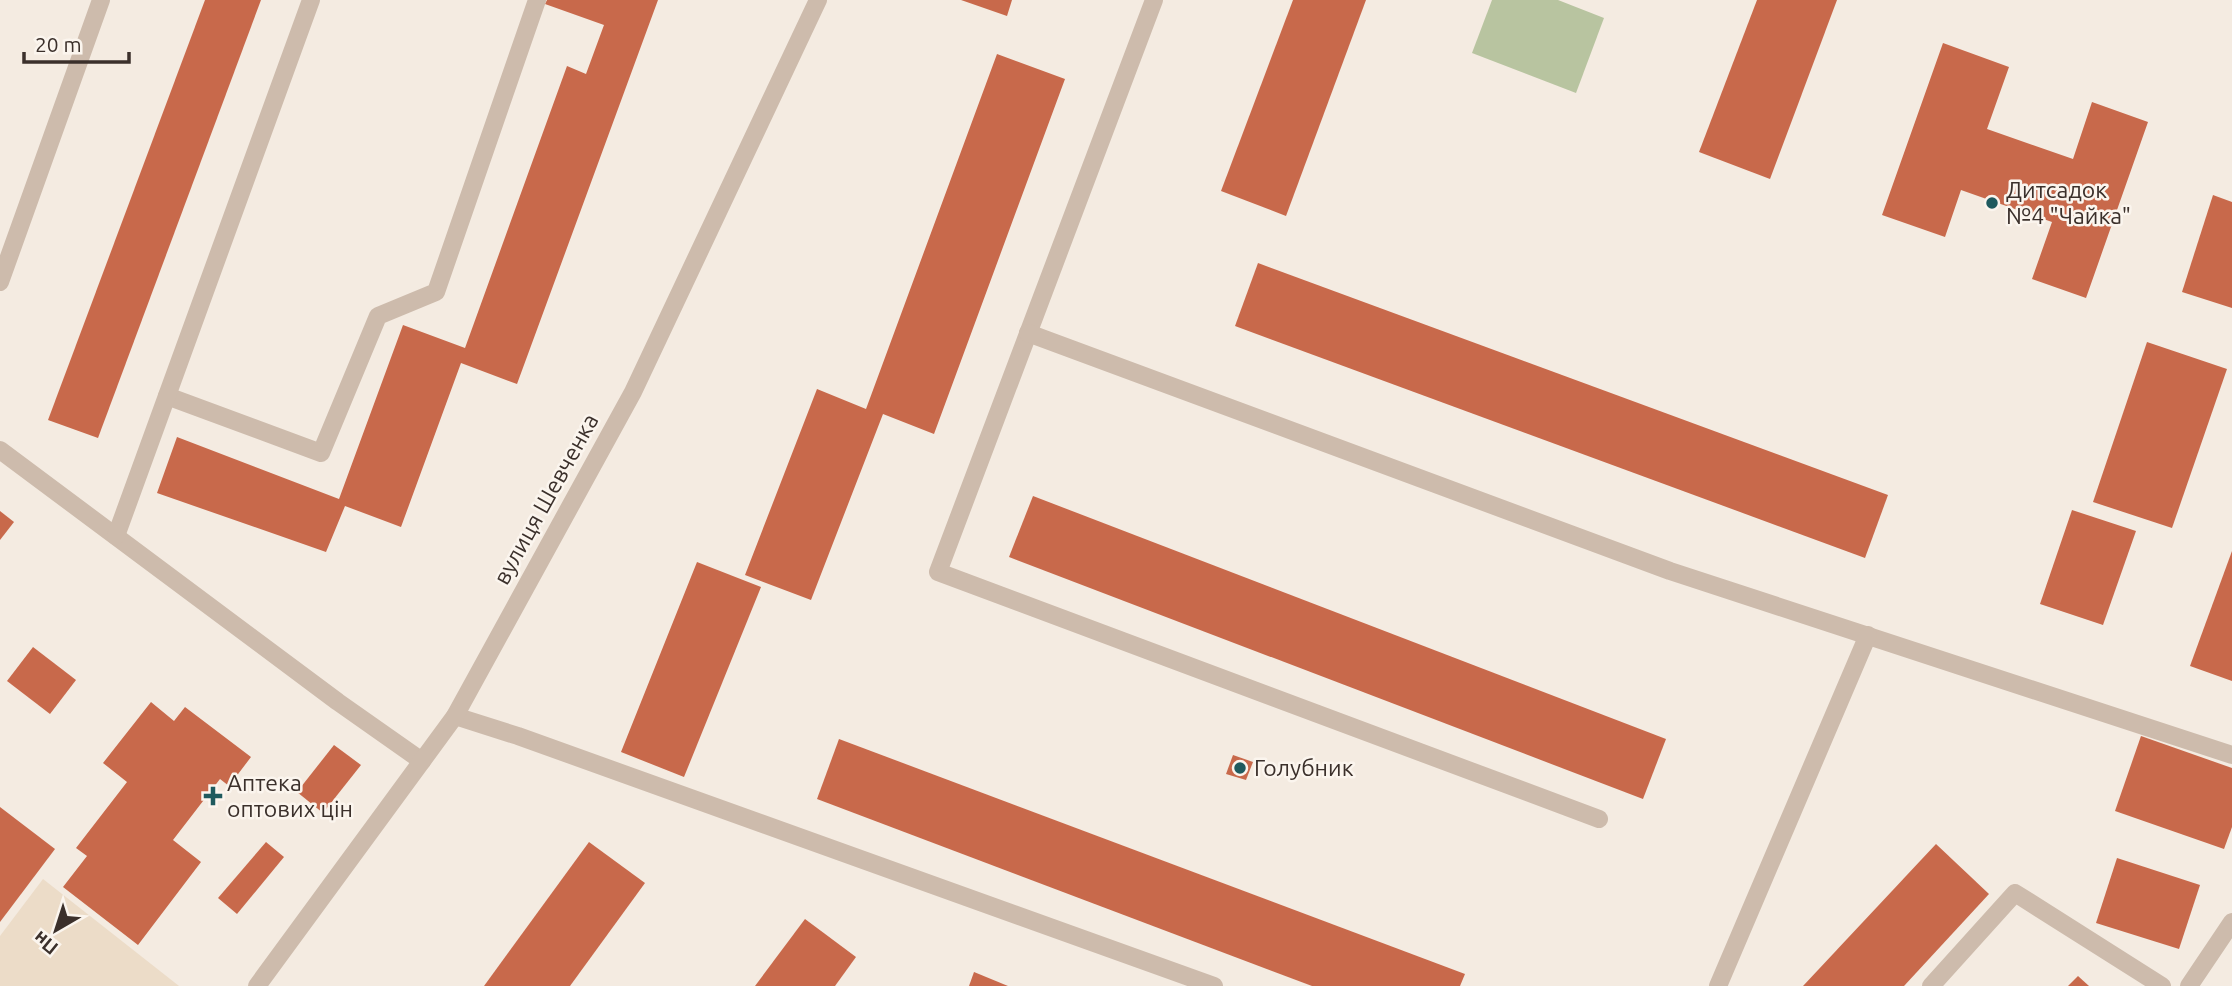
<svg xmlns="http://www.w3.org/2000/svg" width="2232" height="986" font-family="Ubuntu,sans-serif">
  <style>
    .green { fill: #b8c4a0 }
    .plaza { fill: #ecdcc8 }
    .building { fill: #c8694b }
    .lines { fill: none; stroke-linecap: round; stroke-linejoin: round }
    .minor { stroke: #cdbbac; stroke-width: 18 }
    .poi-dot { fill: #1f5a5e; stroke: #fbf5ee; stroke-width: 2.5 }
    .labels { text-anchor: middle; stroke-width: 5; stroke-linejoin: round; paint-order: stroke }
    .poi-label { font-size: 23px; fill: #3b302b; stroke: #fbf5ee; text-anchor: start }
    .street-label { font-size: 23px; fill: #3b302b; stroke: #fbf5ee }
  </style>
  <rect width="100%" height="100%" fill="#f4ebe1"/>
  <path class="green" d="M1492,0H1558L1604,18L1576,93L1472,53Z"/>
  <path class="plaza" d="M43,879L179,986H0V936Z"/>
  <g class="building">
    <path d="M205,0H261L98,438L48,420Z"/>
    <path d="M547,0H658L517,384L461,363L401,527L345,506L326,552L157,493L177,437L339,499L403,325L465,348L567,66L586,74L604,25L545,4Z"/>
    <path d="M961,0H1012L1007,16Z"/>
    <path d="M1293,0H1366L1286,216L1221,191Z"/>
    <path d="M1757,0H1837L1770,179L1699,152Z"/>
    <path d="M1943,43L2009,67L1987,129L2073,159L2092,102L2148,122L2086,298L2032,279L2052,222L1961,190L1945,237L1882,215Z"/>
    <path d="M997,54L1065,79L934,434L883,414L811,600L745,575L817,389L866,409Z"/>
    <path d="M2213,195L2232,202V308L2182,292Z"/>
    <path d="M1258,263L1888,495L1865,558L1235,326Z"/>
    <path d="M2147,342L2227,369L2172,528L2093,502Z"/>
    <path d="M1033,496L1666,739L1643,799L1009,557Z"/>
    <path d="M2072,510L2136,531L2103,625L2040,604Z"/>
    <path d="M0,511L14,522L0,540Z"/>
    <path d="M2232,551V681L2190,666Z"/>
    <path d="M697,562L761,587L684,777L621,752Z"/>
    <path d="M33,647L76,680L50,714L7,681Z"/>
    <path d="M151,702L174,721L185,707L251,757L229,786L220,779L173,840L201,862L138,945L63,887L87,856L76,848L127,782L103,763Z"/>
    <path d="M2141,736L2232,768V827L2224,849L2115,811Z"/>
    <path d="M839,739L1465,974L1460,986H1312L817,799Z"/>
    <path d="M334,745L361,765L323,813L297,792Z"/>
    <path d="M1233,755L1253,762L1246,780L1226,774Z"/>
    <path d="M0,807L55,849L0,922Z"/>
    <path d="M266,842L284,857L237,914L218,898Z"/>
    <path d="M589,842L645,883L570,986H484Z"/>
    <path d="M1936,844L1989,894L1904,986H1803Z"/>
    <path d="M2117,858L2200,885L2179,949L2096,923Z"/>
    <path d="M805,919L856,957L835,986H755Z"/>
    <path d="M974,972L1008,986H969Z"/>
    <path d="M2078,976L2089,986H2068Z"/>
  </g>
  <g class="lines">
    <g class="minor">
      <path d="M1154,0L938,572L1599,819"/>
      <path d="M0,282L101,0"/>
      <path d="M1028,333L1670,571L2232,755"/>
      <path d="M167,396L321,453L378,316L436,292L537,0"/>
      <path d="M0,450L338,702L422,761"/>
      <path d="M116,536L311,0"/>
      <path d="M455,716L518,736L1214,986"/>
      <path d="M257,986L455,716L633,392L818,0"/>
      <path d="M1718,986L1868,635"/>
      <path d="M1931,986L2015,893L2162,986"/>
      <path d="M2189,986L2232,922"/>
    </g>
  </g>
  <g class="poi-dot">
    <circle cx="1992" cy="203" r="7"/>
    <circle cx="1240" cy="768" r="7"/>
    <path d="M209.5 785.5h7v7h7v7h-7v7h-7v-7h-7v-7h7z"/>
  </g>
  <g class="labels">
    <g class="poi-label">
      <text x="2006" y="198">Дитсадок<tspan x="2006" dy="26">№4 "Чайка"</tspan></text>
      <text x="1254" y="776">Голубник</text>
      <text x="227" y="791">Аптека<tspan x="227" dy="26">оптових цін</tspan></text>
    </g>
    <g class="street-label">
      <text transform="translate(546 499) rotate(-61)" y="8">вулиця Шевченка</text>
    </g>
  </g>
  <g transform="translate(56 930) rotate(219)" stroke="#fbf5ee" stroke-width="5" paint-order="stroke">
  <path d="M0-5L12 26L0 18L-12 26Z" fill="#3b302b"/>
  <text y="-10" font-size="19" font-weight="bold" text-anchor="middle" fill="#3b302b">Пн</text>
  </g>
  <path d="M24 52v10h105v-10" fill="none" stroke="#3b302b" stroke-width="3.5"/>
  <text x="35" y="52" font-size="21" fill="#3b302b" stroke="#fbf5ee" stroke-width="5" paint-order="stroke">20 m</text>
</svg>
